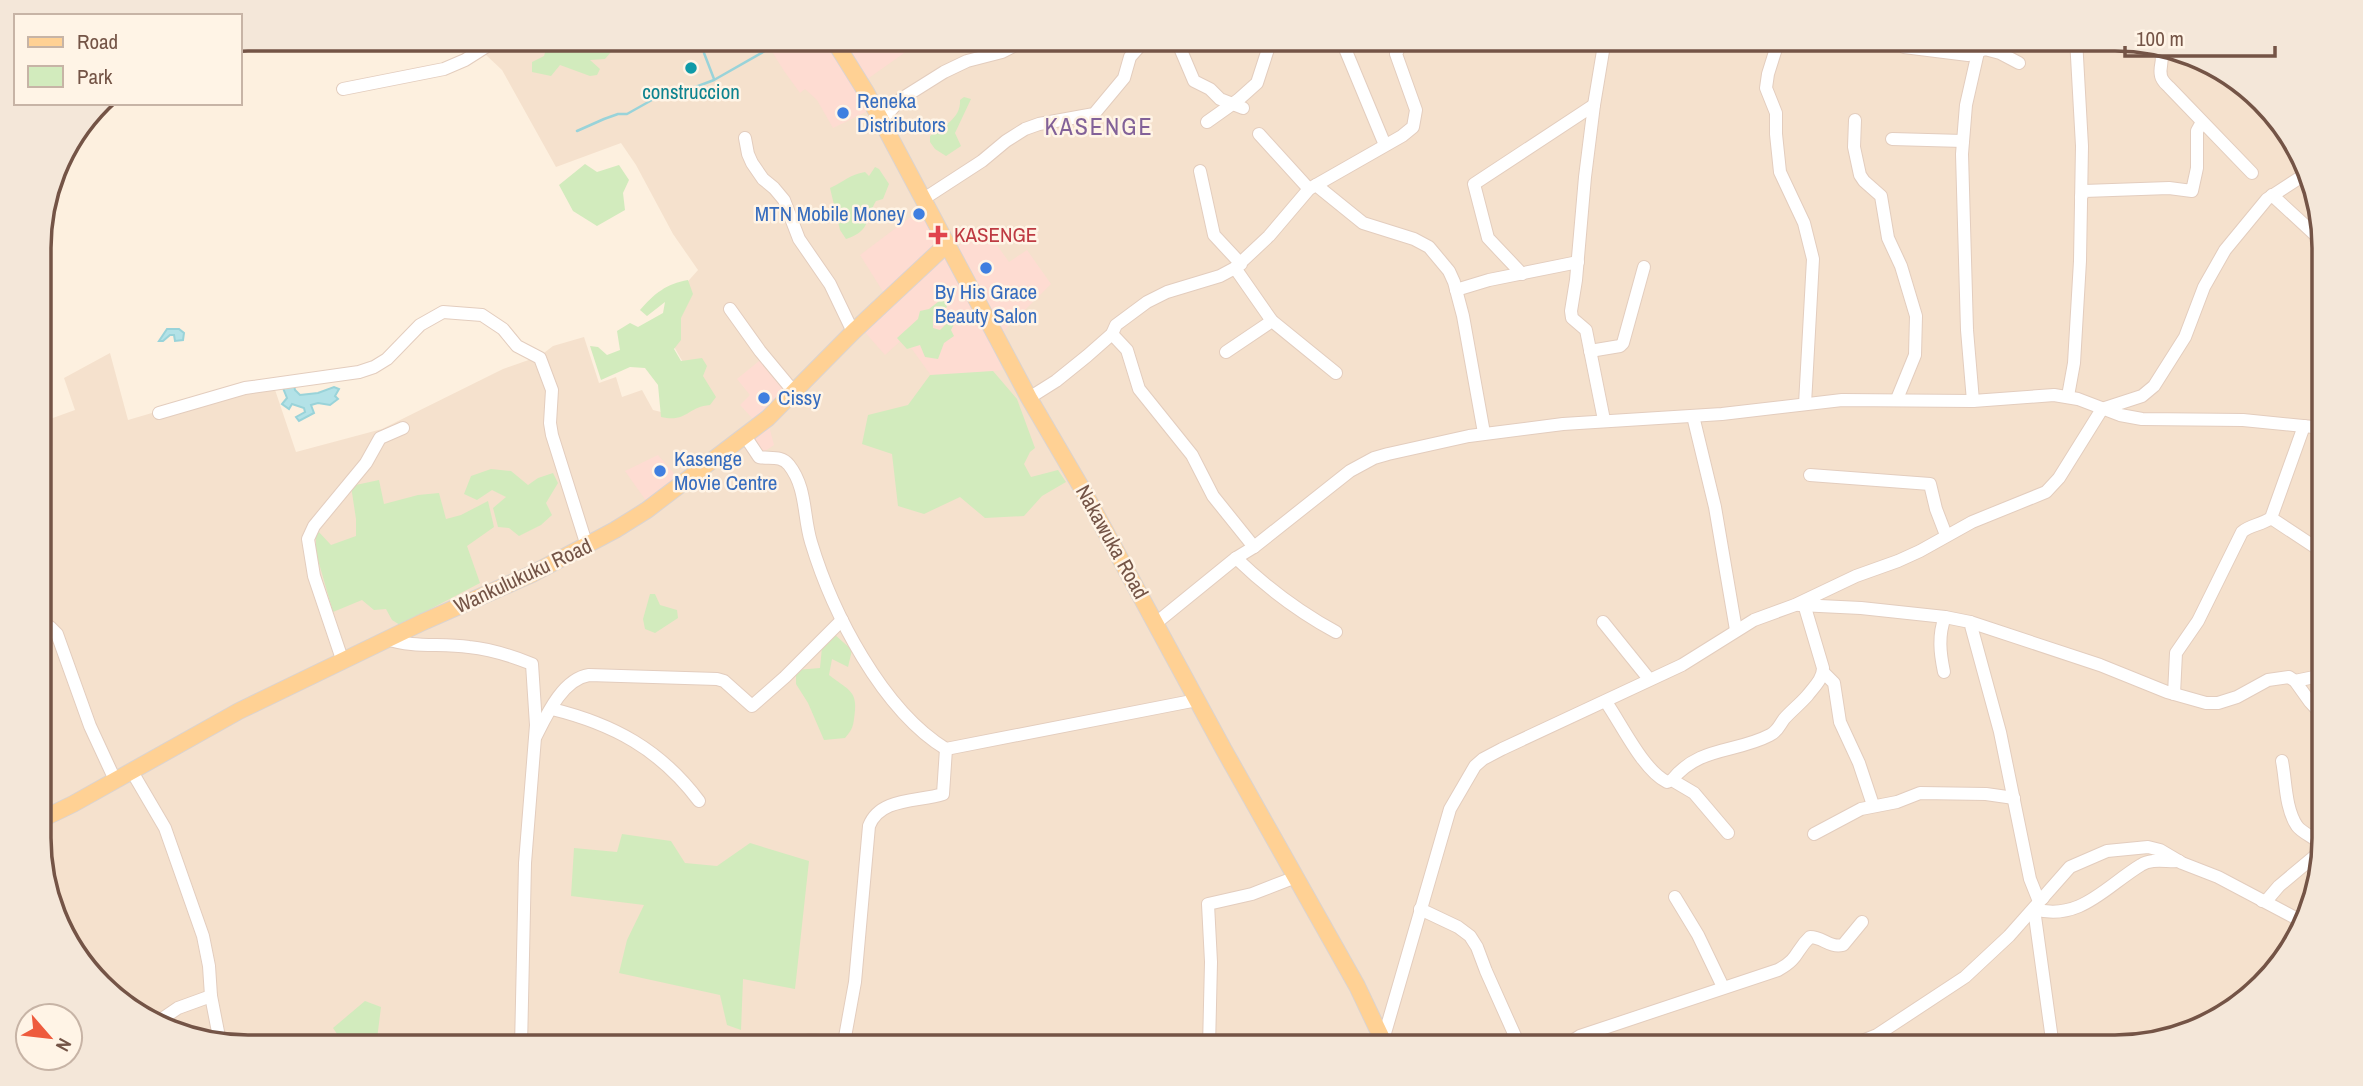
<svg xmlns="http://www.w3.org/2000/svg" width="2363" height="1086" font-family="'Archivo Narrow',sans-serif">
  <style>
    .residential { fill: #f5e1cd }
    .commercial { fill: #fedcd2 }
    .green { fill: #d2ebbd }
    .water { fill: #b3e2e7; stroke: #99d3d9; stroke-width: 2 }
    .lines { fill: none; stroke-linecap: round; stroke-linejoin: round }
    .stream { stroke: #99d3d9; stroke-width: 2.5 }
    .minor-casing { stroke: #e3cdbe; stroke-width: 14 }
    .major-casing { stroke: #dbd3cf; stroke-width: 18 }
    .minor { stroke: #fff; stroke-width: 12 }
    .major { stroke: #ffd194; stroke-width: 16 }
    .culture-dot { fill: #0f9aa8; stroke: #fff4e6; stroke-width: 2.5 }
    .shop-dot { fill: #3f7fe0; stroke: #fff4e6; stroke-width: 2.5 }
    .health-dot { fill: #e0444e; stroke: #fff4e6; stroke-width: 2.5 }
    .labels { text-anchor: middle; stroke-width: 5; stroke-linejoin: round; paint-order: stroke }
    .culture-label { font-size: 21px; fill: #0d838f; stroke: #fff4e6 }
    .shop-label { font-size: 21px; fill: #366cbe; stroke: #fff4e6; text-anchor: start }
    .health-label { font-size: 21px; fill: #be3a42; stroke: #fff4e6; text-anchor: start }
    .street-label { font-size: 21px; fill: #745446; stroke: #fff4e6 }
    .quarter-label { font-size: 24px; letter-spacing: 2px; fill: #826198; stroke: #fff4e6 }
    .rim { fill: none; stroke: #745446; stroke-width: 3.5 }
  </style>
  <rect width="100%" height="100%" fill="#fdf0df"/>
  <path class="residential" d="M469,39H2115L2196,55L2282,121L2323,221L2324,839L2308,919L2273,976L2232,1012L2129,1047H248L167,1031L81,965L40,866L39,423L75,410L64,378L110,353L128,420L271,378L296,452L382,429L503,369L540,356L553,346L584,337L599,383L616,377L622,397L642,390L653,410L677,416L692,378L669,338L675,296L698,270L673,234L636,165L621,143L556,167L502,70Z"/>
  <g class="commercial">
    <path d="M779,39H826L868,111L833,128L817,100L805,89L800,93L784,71L768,45Z"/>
    <path d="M851,39H914L921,48L917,44L866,80L849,49Z"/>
    <path d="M921,209L939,245L887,298L860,255Z"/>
    <path d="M986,230L1009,262L1027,250L1051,284L1001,334L955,254L965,235Z"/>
    <path d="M942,253L993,348L1003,370L932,377L904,338L885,355L863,330Z"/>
    <path d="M764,357L790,388L755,421L740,405L750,395L737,379Z"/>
    <path d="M768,422L774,445L756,457L746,440Z"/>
    <path d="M658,455L679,479L649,505L625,471Z"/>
  </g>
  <g class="green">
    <path d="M539,39H622L605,59L590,60L600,69L597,75L590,76L560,65L551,76L532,72V62L544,56L547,46Z"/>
    <path d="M964,97L971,99L955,133L961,146L946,156L935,149L930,142V136C943,126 961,119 960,100Z"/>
    <path d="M585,164L597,172L619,165L629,180L623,193L625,210L597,226L573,211L559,185Z"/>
    <path d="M875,167L879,169L889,184L883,199L876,201C865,219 871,231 846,239L840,230L830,188C845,181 849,175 865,172L869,176Z"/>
    <path d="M688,280L693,294L681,318V340L674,349L681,361L702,358L707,366L703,376L716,397L710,405C687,407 687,423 661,417L658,385L645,368L630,367L601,380L590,346L598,347L607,355L620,350L617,331L630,323L638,327L663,313L665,302L647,316L640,310C655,293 666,284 688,280Z"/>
    <path d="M943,298L947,307L933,316V328L940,330L948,322L954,324L951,330L954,336L944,343L938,359L925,357L920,345L907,349L897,338L918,319L920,311L929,309Z"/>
    <path d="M993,371L1017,399L1035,448L1030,452L1024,464L1031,477L1058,470L1066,482L1042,496L1024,516L985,518L960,497L924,514L898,506L892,454L862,444L868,415L908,405L930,375Z"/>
    <path d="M491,469L511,471L528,485L538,478L553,473L558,483L546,503L552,515L541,525L519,536L509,528L498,527L493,508L506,497L492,490L477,500L464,494L471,476Z"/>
    <path d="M379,480L384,504L418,495L439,493L446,519L461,515L488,501L494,527L467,546L480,583L400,625L392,620L386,609L374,610L362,600L333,612L316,553V529L331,545L356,536V519L351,486Z"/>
    <path d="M650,594H655L660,605L677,610L678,618L655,633L645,629L643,619Z"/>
    <path d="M834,634L852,650L848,667L832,659L829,675C849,691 859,690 854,719C853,728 851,731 845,738L824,740L808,703L796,684V670L820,668L822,647Z"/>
    <path d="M622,834L671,841L685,863L717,866L750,843L809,861L795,989L743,979L741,1030L727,1025L720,995L619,973L627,940L644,905L571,896L574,848L617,852Z"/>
    <path d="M365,1001L381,1007L376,1047H346L333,1028Z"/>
  </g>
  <g class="water">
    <path d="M167,329H179L184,333L183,340L175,341L174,335H170L163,341H159Z"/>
    <path d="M293,381L295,390L300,395L318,393L334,387L339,389L335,396L338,399L330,405L318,403L311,405L314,413L299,421L296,417L305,412L304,408L292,404L289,409L282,404L287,398L283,388Z"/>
  </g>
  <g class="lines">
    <g class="stream">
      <path d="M704,53L714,79"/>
      <path d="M577,131L604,119L618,114H627L659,96L669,97L714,80L786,39"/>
    </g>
    <g class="minor-casing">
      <g id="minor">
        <path d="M1150,39L1153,41L1170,40L1180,48L1194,81L1210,89L1220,99L1243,108"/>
        <path d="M1341,39L1385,145"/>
        <path d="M1600,39L1604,45L1594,105L1585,177L1576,280L1571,311L1572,318L1586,330L1604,420"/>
        <path d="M1779,39L1768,74L1766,88L1776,113V134L1780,172L1804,223L1813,259L1805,404"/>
        <path d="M2155,46C2168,59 2158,63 2161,76C2162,81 2166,84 2169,87L2252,173"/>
        <path d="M1904,47L1968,55L1985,49L2000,53L2019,63"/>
        <path d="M343,89L444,69L465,60L498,39"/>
        <path d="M1855,120L1854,147L1860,175L1864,181L1881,196L1888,238L1901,266L1916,316L1915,355L1897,399"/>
        <path d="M880,122L901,99L944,72L967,61L1002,52L1027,39"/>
        <path d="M1207,122L1238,100L1257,83L1269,46"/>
        <path d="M1259,134L1309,189"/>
        <path d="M745,138L748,154L752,163L763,179L774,188L784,200L799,239L830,284L853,332"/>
        <path d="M1892,139L1963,141"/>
        <path d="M1200,171L1214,235L1241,264"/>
        <path d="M1316,185L1363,223L1414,239L1429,247L1449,271L1454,282L1463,316L1484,433"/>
        <path d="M2272,195L2323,242"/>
        <path d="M2081,197L2084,191L2169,188L2192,191L2197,168V131L2202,122"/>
        <path d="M922,200L982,161L1006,141L1025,129L1039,124L1094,114L1124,78L1130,57L1146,39"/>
        <path d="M1235,268L1272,321L1336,373"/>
        <path d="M1522,274L1488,238L1474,184L1594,105"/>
        <path d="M1456,290L1489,280L1578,262"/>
        <path d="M730,309L760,351L794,392"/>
        <path d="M1112,334L1127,350L1139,389L1192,455L1213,496L1254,547"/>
        <path d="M1590,351L1620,346L1623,343L1644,267"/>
        <path d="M1226,352L1272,321"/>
        <path d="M2068,396L2074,363L2080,261L2082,146L2076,39"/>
        <path d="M1029,398L1056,381L1087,356L1112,334L1116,325L1147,302L1167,292L1220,276L1235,268L1269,236L1309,189L1402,136L1413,127L1416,110L1396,54L1403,39"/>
        <path d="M1973,401L1967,330L1962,154L1966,105L1981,39"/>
        <path d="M159,413L245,388L359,372L374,367L387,359L420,325L443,312L482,315L503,329L517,346L540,358L552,390L550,423L552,435L587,546"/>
        <path d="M1693,416L1715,507L1736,630"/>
        <path d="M745,436L759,457C770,459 781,455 789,465C807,488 803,516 811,542C832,612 882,710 946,749L1197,700"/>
        <path d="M1810,475L1930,484L1936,509L1946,535"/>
        <path d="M2271,518L2324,553"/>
        <path d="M1236,558C1266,587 1299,612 1336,632"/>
        <path d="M1799,605L1861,608L1945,617L1970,622L2000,732L2030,879L2038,899L2043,898"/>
        <path d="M1603,622L1649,679"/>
        <path d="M1970,622L2100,665L2167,692L2206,703H2218L2237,697L2268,680L2289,677L2295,681L2310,702L2324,717"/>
        <path d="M1156,623L1236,558L1254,547L1350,471L1374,458L1388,454L1469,436L1563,424L1722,414L1842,400L1973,401L2054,395L2078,399L2120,415L2142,419L2243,420L2323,428"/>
        <path d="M40,629L50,627L57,634L90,726L115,780"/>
        <path d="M387,639C414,648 440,643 469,647C490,649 512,656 532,664L536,725L525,863L521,1047"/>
        <path d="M343,662L314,576L308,539L314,526L366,463L380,438L403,428"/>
        <path d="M1823,672L1834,683L1840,722L1859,763L1873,805"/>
        <path d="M1944,672C1940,653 1938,635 1945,617"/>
        <path d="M2295,681L2324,675"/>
        <path d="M2174,694L2176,653L2198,621L2242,532C2250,525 2261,525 2271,518L2304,426"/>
        <path d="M1606,702C1622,725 1643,770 1667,782L1672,780L1694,793L1728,833"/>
        <path d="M552,709C613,724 660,749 699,801"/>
        <path d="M536,736C547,714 563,679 589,675L717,679L724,681L752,706L785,677L842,620"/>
        <path d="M2282,761C2286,781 2285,808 2297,826C2302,833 2316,838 2323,846"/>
        <path d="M131,770L165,828L203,936L209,966L211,996L220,1042"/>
        <path d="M1672,780C1699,746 1736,753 1770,735C1778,731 1779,726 1784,719C1791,711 1800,704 1807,696C1814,687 1823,679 1823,668L1804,604"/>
        <path d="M1814,834L1861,809L1897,802L1920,793L1986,794L2014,798"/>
        <path d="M1675,897L1698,935L1723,987"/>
        <path d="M2262,901L2267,900L2279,886L2322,850"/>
        <path d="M1420,909L1458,927L1470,936L1477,947L1486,971L1520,1047"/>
        <path d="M156,1023L178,1008L211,996"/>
        <path d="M1582,1036L1612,1042L1633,1041L1675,1047"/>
        <path d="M1383,1040L1450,809L1475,766L1483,759L1502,749L1682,665L1754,620L1795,605L1856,576L1898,561L1920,551L1972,522L2046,492L2059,478L2102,409L2142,396L2154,386L2185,337L2204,287L2225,250L2267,199L2304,175"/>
        <path d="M794,1047C807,1035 823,1043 839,1043L845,1037L855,982L869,826C880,797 919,802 943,794L946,749"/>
        <path d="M1209,1047L1211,962L1208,904L1252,894L1296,877"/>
        <path d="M1562,1047L1580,1036L1778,970C1800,958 1795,951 1810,937C1823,937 1829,948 1843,945L1862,922"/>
        <path d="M1847,1047L1877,1035L1965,977L2009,936L2070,867L2107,851L2148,847L2160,850L2182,863L2218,877L2305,923"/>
        <path d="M2053,1047L2034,909C2080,922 2106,886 2141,865C2152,858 2166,862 2179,861"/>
      </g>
    </g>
    <g class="major-casing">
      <g id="major">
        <path d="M833,39L866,92L1029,398L1084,492L1224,750L1357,986L1386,1047"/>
        <path d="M40,820L73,804L239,711L423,622L532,574L615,530L647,510L768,418L853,332L946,245"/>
      </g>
    </g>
    <use href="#minor" class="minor"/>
    <use href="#major" class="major"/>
  </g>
  <circle class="culture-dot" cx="691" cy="68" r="7"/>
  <g class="shop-dot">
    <circle cx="843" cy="113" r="7"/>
    <circle cx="919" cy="214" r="7"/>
    <circle cx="986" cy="268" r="7"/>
    <circle cx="764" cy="398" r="7"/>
    <circle cx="660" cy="471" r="7"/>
  </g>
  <path class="health-dot" d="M934.5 224.5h7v7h7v7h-7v7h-7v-7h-7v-7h7z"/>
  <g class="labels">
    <g class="culture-label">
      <text x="691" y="99">construccion</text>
    </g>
    <g class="shop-label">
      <text x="857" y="108">Reneka<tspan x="857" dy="24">Distributors</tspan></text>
      <text x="905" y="221" text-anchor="end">MTN Mobile Money</text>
      <text x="986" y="299" text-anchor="middle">By His Grace<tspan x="986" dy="24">Beauty Salon</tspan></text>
      <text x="778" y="405">Cissy</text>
      <text x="674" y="466">Kasenge<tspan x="674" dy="24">Movie Centre</tspan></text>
    </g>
    <g class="health-label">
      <text x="954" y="242">KASENGE</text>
    </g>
    <g class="street-label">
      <text transform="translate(1112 542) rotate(61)" y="7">Nakawuka Road</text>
      <text transform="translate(523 576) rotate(-25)" y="7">Wankulukuku Road</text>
    </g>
    <g class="quarter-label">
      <text x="1099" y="135">KASENGE</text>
    </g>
  </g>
  <path d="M0 0H2363V1086H0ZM248 51H2115A197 197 0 0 1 2312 248V838A197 197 0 0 1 2115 1035H248A197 197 0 0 1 51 838V248A197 197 0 0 1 248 51Z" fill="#f4e7d9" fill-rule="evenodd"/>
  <path class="rim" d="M248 51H2115A197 197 0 0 1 2312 248V838A197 197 0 0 1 2115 1035H248A197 197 0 0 1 51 838V248A197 197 0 0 1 248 51Z"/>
  <rect x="14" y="14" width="228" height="91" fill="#fff4e6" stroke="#c7b4a6" stroke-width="2"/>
  <rect x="28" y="37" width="35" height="10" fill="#ffd194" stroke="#c7b4a6" stroke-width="2"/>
  <text x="77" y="49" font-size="21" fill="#745446">Road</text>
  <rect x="28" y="66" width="35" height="21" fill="#d2ebbd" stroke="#c7b4a6" stroke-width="2"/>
  <text x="77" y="84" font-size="21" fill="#745446">Park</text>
  <g transform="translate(49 1037) rotate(118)"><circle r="33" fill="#fff4e6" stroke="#c7b4a6" stroke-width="2"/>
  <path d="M0-5L12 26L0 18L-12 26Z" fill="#ee5b3d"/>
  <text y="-10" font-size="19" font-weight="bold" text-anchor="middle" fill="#745446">N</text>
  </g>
  <path d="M2125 46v10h150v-10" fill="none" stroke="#745446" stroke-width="3.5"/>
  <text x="2136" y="46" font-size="21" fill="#745446" stroke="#fff4e6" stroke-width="5" paint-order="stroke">100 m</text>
</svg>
